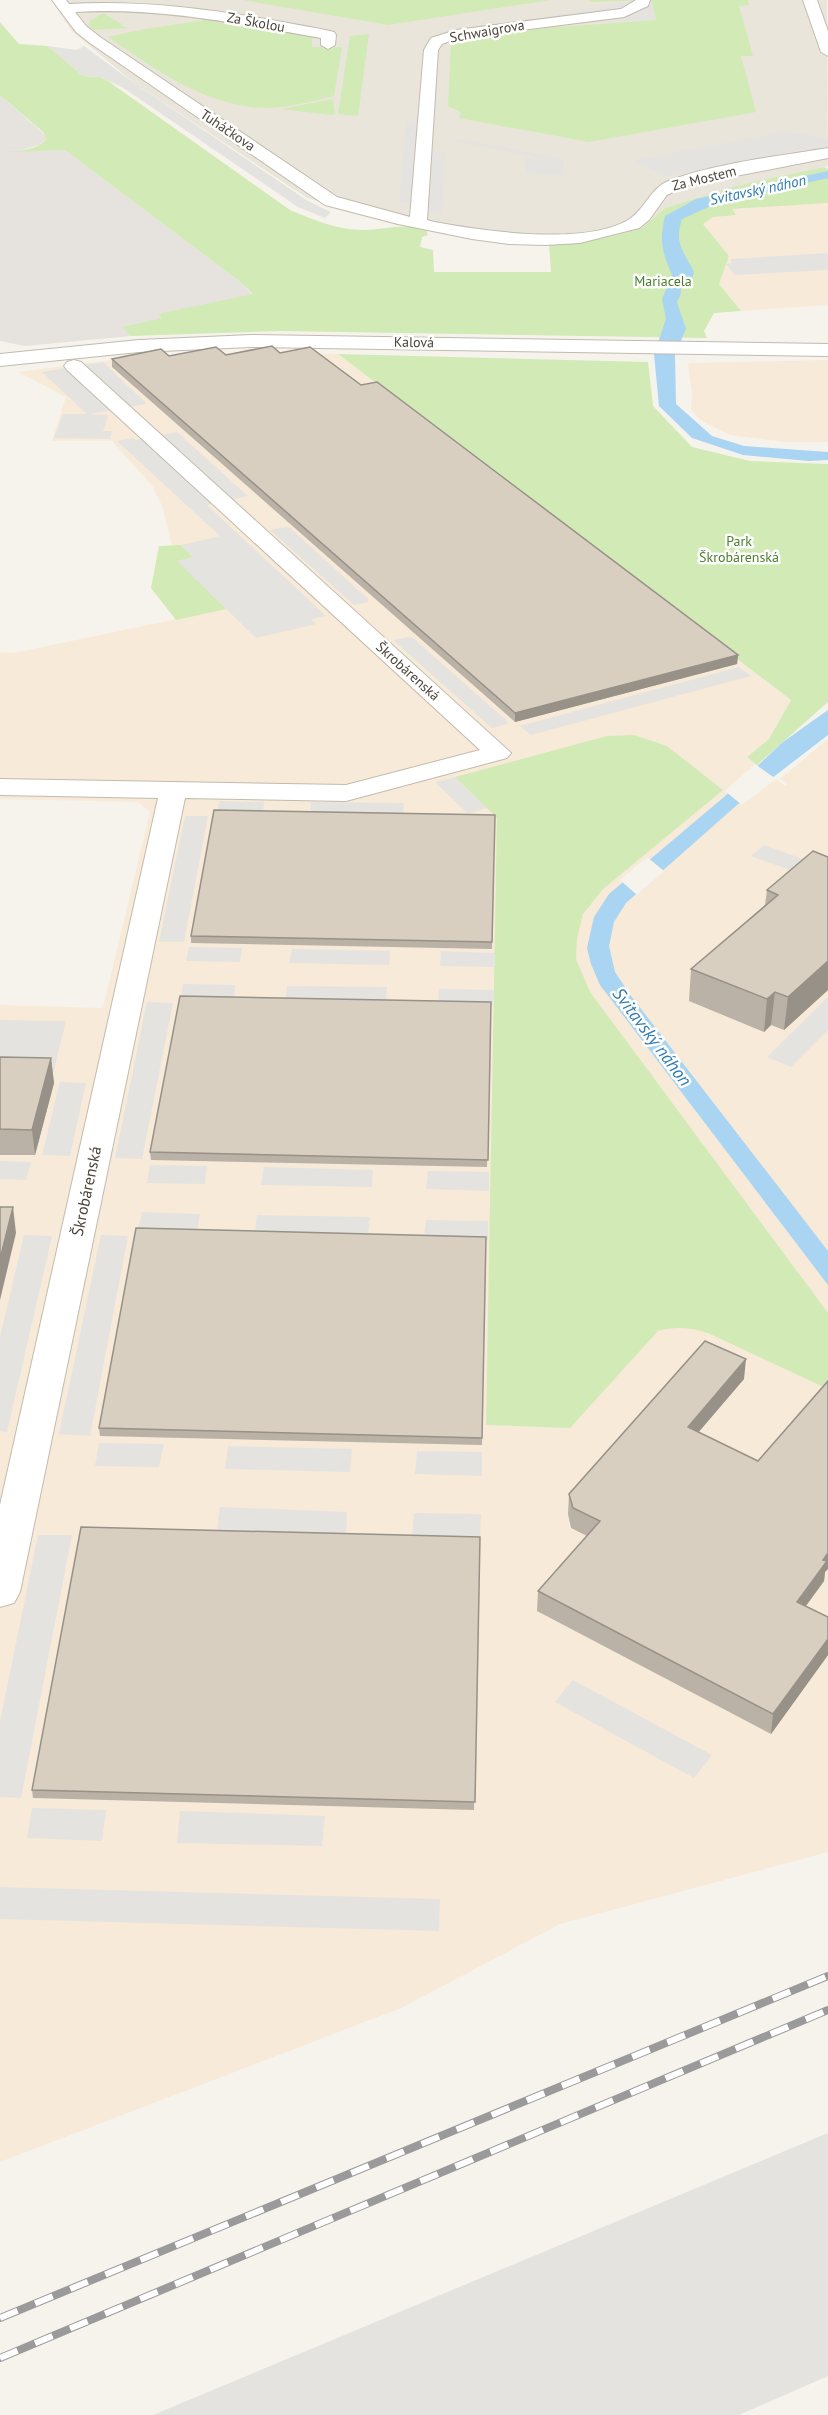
<svg xmlns="http://www.w3.org/2000/svg" width="828" height="2415" font-family="'PT Sans',sans-serif">
  <style>
    .residential { fill: #eae5da }
    .commercial { fill: #f7ead8 }
    .industrial { fill: #e6e2dd }
    .green { fill: #d2eab5 }
    .parking { fill: #e5e3e0 }
    .water { fill: #a9d4f2 }
    .pier { fill: #f6f3ec }
    .lines { fill: none; stroke-linecap: round; stroke-linejoin: round }
    .street-casing { stroke: #c2bbae; stroke-width: 2 }
    .street { fill: #fff; fill-rule: evenodd }
    .rail-casing { stroke: #9a9a9a; stroke-width: 8 }
    .rail { stroke: #fff; stroke-width: 6; stroke-dasharray: 19; stroke-linecap: butt }
    .wall { fill: #bab2a6 }
    .shaded-wall { fill: #979187 }
    .building { fill: #d8cfc1; stroke: #979187; stroke-width: 1.5 }
    .labels { text-anchor: middle; stroke-width: 5; stroke-linejoin: round; paint-order: stroke }
    .far-street-label { font-size: 14px; fill: #4b4439; stroke: #fff }
    .far-park-label { font-size: 14px; fill: #4a7f2a; stroke: #fff }
    .far-water-label { font-size: 15px; font-style: italic; fill: #2e7ab2; stroke: #fff }
    .street-label { font-size: 16px; fill: #4b4439; stroke: #fff }
    .water-label { font-size: 18px; font-style: italic; fill: #2e7ab2; stroke: #fff }
  </style>
  <rect width="100%" height="100%" fill="#f6f3ec"/>
  <path class="residential" d="M51,0H827L828,166L742,185L665,208L643,227L614,236L584,241L511,244L383,219L307,198L134,83L72,31Z"/>
  <g class="commercial">
    <path d="M828,203V305L741,311L719,284L729,256L703,224L712,217L735,215L731,209Z"/>
    <path d="M224,353L338,354L791,700L769,739L747,757L785,786L788,785L780,779L828,739V1852L560,1924L401,2008L0,2162V1005L103,1008L150,812L138,802L0,799V652L14,653L177,619L178,572L163,508L153,487L112,441H52L66,397L18,372L117,359Z"/>
    <path d="M828,360V442H785L730,435L700,420L691,410L692,394L688,363Z"/>
  </g>
  <path class="industrial" d="M0,95L46,136V139L39,145L18,151L65,150L239,281L253,295L159,314L163,318L123,327L131,336L25,346L0,341Z"/>
  <g class="green">
    <path d="M243,0H551L388,25Z"/>
    <path d="M587,0H748L749,5L739,6L753,56H741L756,112L589,142L459,118L461,112L448,106L451,46L463,40L544,28L656,20L651,0L592,2Z"/>
    <path d="M103,13L122,24L120,25L129,28L93,30L89,24L90,21Z"/>
    <path d="M205,20L269,32C282,27 299,33 312,37V47H342L334,96C314,101 290,107 270,108C207,108 158,71 108,37L140,30Z"/>
    <path d="M0,22L19,44L48,46L83,76L100,77L108,81L290,210C312,219 337,230 362,230C385,230 404,223 426,229L428,235L422,237L420,247L433,250L434,272H551L549,244L614,236L643,227L665,208L740,185L824,167L828,169V203L732,209L736,215L713,217L703,224L729,256L719,284L741,311L714,313L704,331L707,338L280,331L131,336L122,327L162,318L158,314L253,294L239,281L65,150L5,152C18,151 38,150 46,139L44,133L0,95Z"/>
    <path d="M369,34L358,116L338,114L350,36Z"/>
    <path d="M333,99L335,114L331,115L281,109Z"/>
    <path d="M338,354L648,362L653,406L692,447L750,461L828,464V702L757,765L747,757L769,739L791,700Z"/>
    <path d="M181,545L193,557L178,561L226,609L176,620L151,588L159,546Z"/>
    <path d="M634,735L667,746L723,790L603,889L583,914L577,938L576,959L590,992L828,1313V1389L708,1333C690,1328 677,1326 658,1331L570,1428L486,1425L497,818L455,777L607,736Z"/>
  </g>
  <g class="parking">
    <path d="M638,0H651L656,20L550,24L539,18Z"/>
    <path d="M48,46L77,50L84,46L134,83L308,201L331,212L325,218L298,207L122,87L100,77L83,76Z"/>
    <path d="M406,122H418L417,152L445,153L442,214H430L428,203H399Z"/>
    <path d="M787,131L828,139V148L813,151L806,149L771,156L775,159L667,176L632,161Z"/>
    <path d="M458,139L564,159V175L527,174L523,158H541L453,141Z"/>
    <path d="M828,253V270L735,275L726,264L732,263L730,259Z"/>
    <path d="M103,362L147,404L89,414L108,415L103,431H112L110,439L54,438L63,414H87L42,372Z"/>
    <path d="M177,432L248,496L207,505L326,616L311,619L316,624L256,638L177,561L193,557L181,545L220,536L117,441L133,438L136,440Z"/>
    <path d="M285,527H289L368,599V602L354,605L270,530Z"/>
    <path d="M408,637L413,638L508,722L507,724L492,728L393,640Z"/>
    <path d="M739,667L751,676L531,735L520,726Z"/>
    <path d="M455,777L487,808L468,814L435,782Z"/>
    <path d="M219,801L264,802L263,813H217Z"/>
    <path d="M311,802L404,803L403,815L310,814Z"/>
    <path d="M185,816H208L184,942H159Z"/>
    <path d="M764,845L828,868L824,882L751,856Z"/>
    <path d="M189,947L242,948L240,962L186,961Z"/>
    <path d="M292,949L390,951L389,965L289,963Z"/>
    <path d="M441,951L495,953V967L440,966Z"/>
    <path d="M183,984L235,985L234,1000L181,999Z"/>
    <path d="M287,986L387,987L386,1002L285,1001Z"/>
    <path d="M439,989L494,990L493,1005L438,1004Z"/>
    <path d="M828,997V1030L791,1067L767,1057Z"/>
    <path d="M147,1002L173,1003L142,1159L115,1158Z"/>
    <path d="M0,1020L66,1021L52,1078L0,1076Z"/>
    <path d="M60,1082L86,1083L70,1156L42,1155Z"/>
    <path d="M0,1161L31,1162L26,1180L0,1179Z"/>
    <path d="M150,1165L207,1166L205,1184L147,1183Z"/>
    <path d="M264,1167L373,1170L372,1187L261,1185Z"/>
    <path d="M428,1171L489,1172V1191L426,1189Z"/>
    <path d="M142,1212L200,1214L197,1231L138,1230Z"/>
    <path d="M257,1215L370,1217L368,1235L255,1232Z"/>
    <path d="M426,1220L488,1221V1240L424,1238Z"/>
    <path d="M24,1235L52,1236L7,1432L0,1431V1337Z"/>
    <path d="M101,1235L128,1236L90,1436L59,1434Z"/>
    <path d="M99,1443L164,1444L159,1467L95,1466Z"/>
    <path d="M228,1446L352,1449L350,1472L225,1469Z"/>
    <path d="M417,1451L482,1452V1476L415,1474Z"/>
    <path d="M220,1507L347,1512L346,1534L217,1530Z"/>
    <path d="M414,1513L481,1514L480,1537L412,1536Z"/>
    <path d="M38,1535H72L21,1798L0,1797V1722Z"/>
    <path d="M573,1680L712,1755L694,1778L555,1702Z"/>
    <path d="M32,1808L106,1810L102,1841L27,1838Z"/>
    <path d="M180,1811L325,1816L322,1846L177,1843Z"/>
    <path d="M0,1887L440,1899L439,1931L0,1919Z"/>
    <path d="M828,2133V2376L739,2415H153Z"/>
  </g>
  <g class="water">
    <path d="M828,171V178L715,204L682,219C674,244 683,250 694,272L692,280L676,282C683,289 682,293 677,302L686,329L675,355L676,404L712,436L744,446L828,452V460L809,461L743,455L692,438L659,406L654,354L666,319L662,299L672,275C662,251 659,242 665,216L696,199Z"/>
    <path d="M828,710V735L737,805L626,903L614,922L609,946L615,972L631,996L828,1251V1285L600,985L591,964L587,948L594,917L609,894L724,797L783,742Z"/>
  </g>
  <g class="pier">
    <path d="M755,764L776,779L742,805L725,791Z"/>
    <path d="M647,857L664,871L637,895L620,880Z"/>
  </g>
  <g class="lines">
    <g class="street-casing">
      <g id="street">
        <path d="M52,0H66L69,4C137,0 204,8 271,20C292,24 313,27 334,32L336,35L335,45L328,49L321,45V38C240,24 158,7 75,12L86,26L100,37L337,197L410,217L424,50L431,38L456,30L621,9L636,0H650L648,6L624,17L458,38L442,44L438,50L427,220L434,222C484,231 583,246 628,220C646,209 650,187 671,180C716,163 780,156 828,148V158L685,186L667,195L649,220L639,228L580,243L545,245L509,244L472,239L398,224L325,205L90,43L76,32Z"/>
        <path d="M803,0H817L828,31V56L821,52Z"/>
        <path d="M251,335L828,344V356L251,347L139,352L0,366V354L139,340Z"/>
        <path d="M74,360L81,362L511,753L507,758L346,801L185,798L20,1592L14,1603L0,1607V1505L158,798L0,795V779L346,785L480,750L67,370L64,366L67,362Z"/>
      </g>
    </g>
    <use href="#street" class="street"/>
    <g class="rail-casing">
      <g id="rail">
        <path d="M0,2318L828,1976"/>
        <path d="M0,2358L828,2010"/>
      </g>
    </g>
    <use href="#rail" class="rail"/>
  </g>
  <g class="wall">
    <path d="M280,353L361,385L738,655L737,664L515,722L112,367V359Z"/>
    <path d="M495,815L492,949L191,943V936Z"/>
    <path d="M828,857V990L784,1030L771,1025L764,1032L689,1001L691,969L765,905L767,890Z"/>
    <path d="M491,1002L487,1167L151,1160L150,1152Z"/>
    <path d="M0,1057L51,1058L54,1083L35,1155H0Z"/>
    <path d="M486,1237L482,1445L100,1436L99,1428Z"/>
    <path d="M744,1379L698,1432L825,1572L824,1581L806,1606L828,1617V1655L771,1734L537,1611L538,1591L587,1536L571,1528L568,1514L569,1494Z"/>
    <path d="M480,1537L474,1810L33,1798L32,1790Z"/>
  </g>
  <g class="shaded-wall">
    <path d="M738,655L737,664L515,722V713Z"/>
    <path d="M828,961V990L784,1030L788,997Z"/>
    <path d="M775,992L771,1025L764,1032L767,999Z"/>
    <path d="M51,1058L54,1083L35,1155L32,1130Z"/>
    <path d="M13,1207L16,1233L0,1300V1259Z"/>
    <path d="M746,1359L744,1379L686,1447L688,1427Z"/>
    <path d="M828,1553V1569L825,1572L824,1581L794,1622L797,1602Z"/>
    <path d="M828,1639V1655L771,1734L773,1714Z"/>
  </g>
  <g class="building">
    <path d="M272,346L280,353L310,347L361,385L377,382L738,655L515,713L112,359L161,349L169,356L216,347L226,355Z"/>
    <path d="M214,810L495,815L492,942L191,936Z"/>
    <path d="M813,851L828,857V961L788,997L775,992L767,999L691,969L778,895L767,890Z"/>
    <path d="M180,996L491,1002L488,1160L150,1152Z"/>
    <path d="M0,1057L51,1058L32,1130L0,1129Z"/>
    <path d="M0,1207H13L0,1259Z"/>
    <path d="M136,1228L486,1237L482,1438L99,1428Z"/>
    <path d="M705,1341L746,1359L688,1427L758,1461L828,1381V1553L823,1560L827,1561L797,1602L828,1617V1639L773,1714L538,1591L600,1521L573,1508L569,1494Z"/>
    <path d="M81,1527L480,1537L475,1802L32,1790Z"/>
  </g>
  <g class="labels">
    <g class="far-street-label">
      <text transform="translate(256 22) rotate(10)" y="5">Za Školou</text>
      <text transform="translate(487 31) rotate(-10)" y="5">Schwaigrova</text>
      <text transform="translate(228 130) rotate(34)" y="5">Tuháčkova</text>
      <text transform="translate(704 178) rotate(-14)" y="5">Za Mostem</text>
      <text transform="translate(414 342) rotate(1)" y="5">Kalová</text>
      <text transform="translate(408 671) rotate(42)" y="5">Škrobárenská</text>
    </g>
    <g class="far-park-label">
      <text x="663" y="286">Mariacela</text>
      <text x="739" y="546">Park<tspan x="739" dy="16">Škrobárenská</tspan></text>
    </g>
    <g class="far-water-label">
      <text transform="translate(758 190) rotate(-12)" y="5">Svitavský náhon</text>
    </g>
    <g class="street-label">
      <text transform="translate(86 1191) rotate(-78)" y="6">Škrobárenská</text>
    </g>
    <g class="water-label">
      <text transform="translate(652 1037) rotate(53)" y="6">Svitavský náhon</text>
    </g>
  </g>
</svg>
